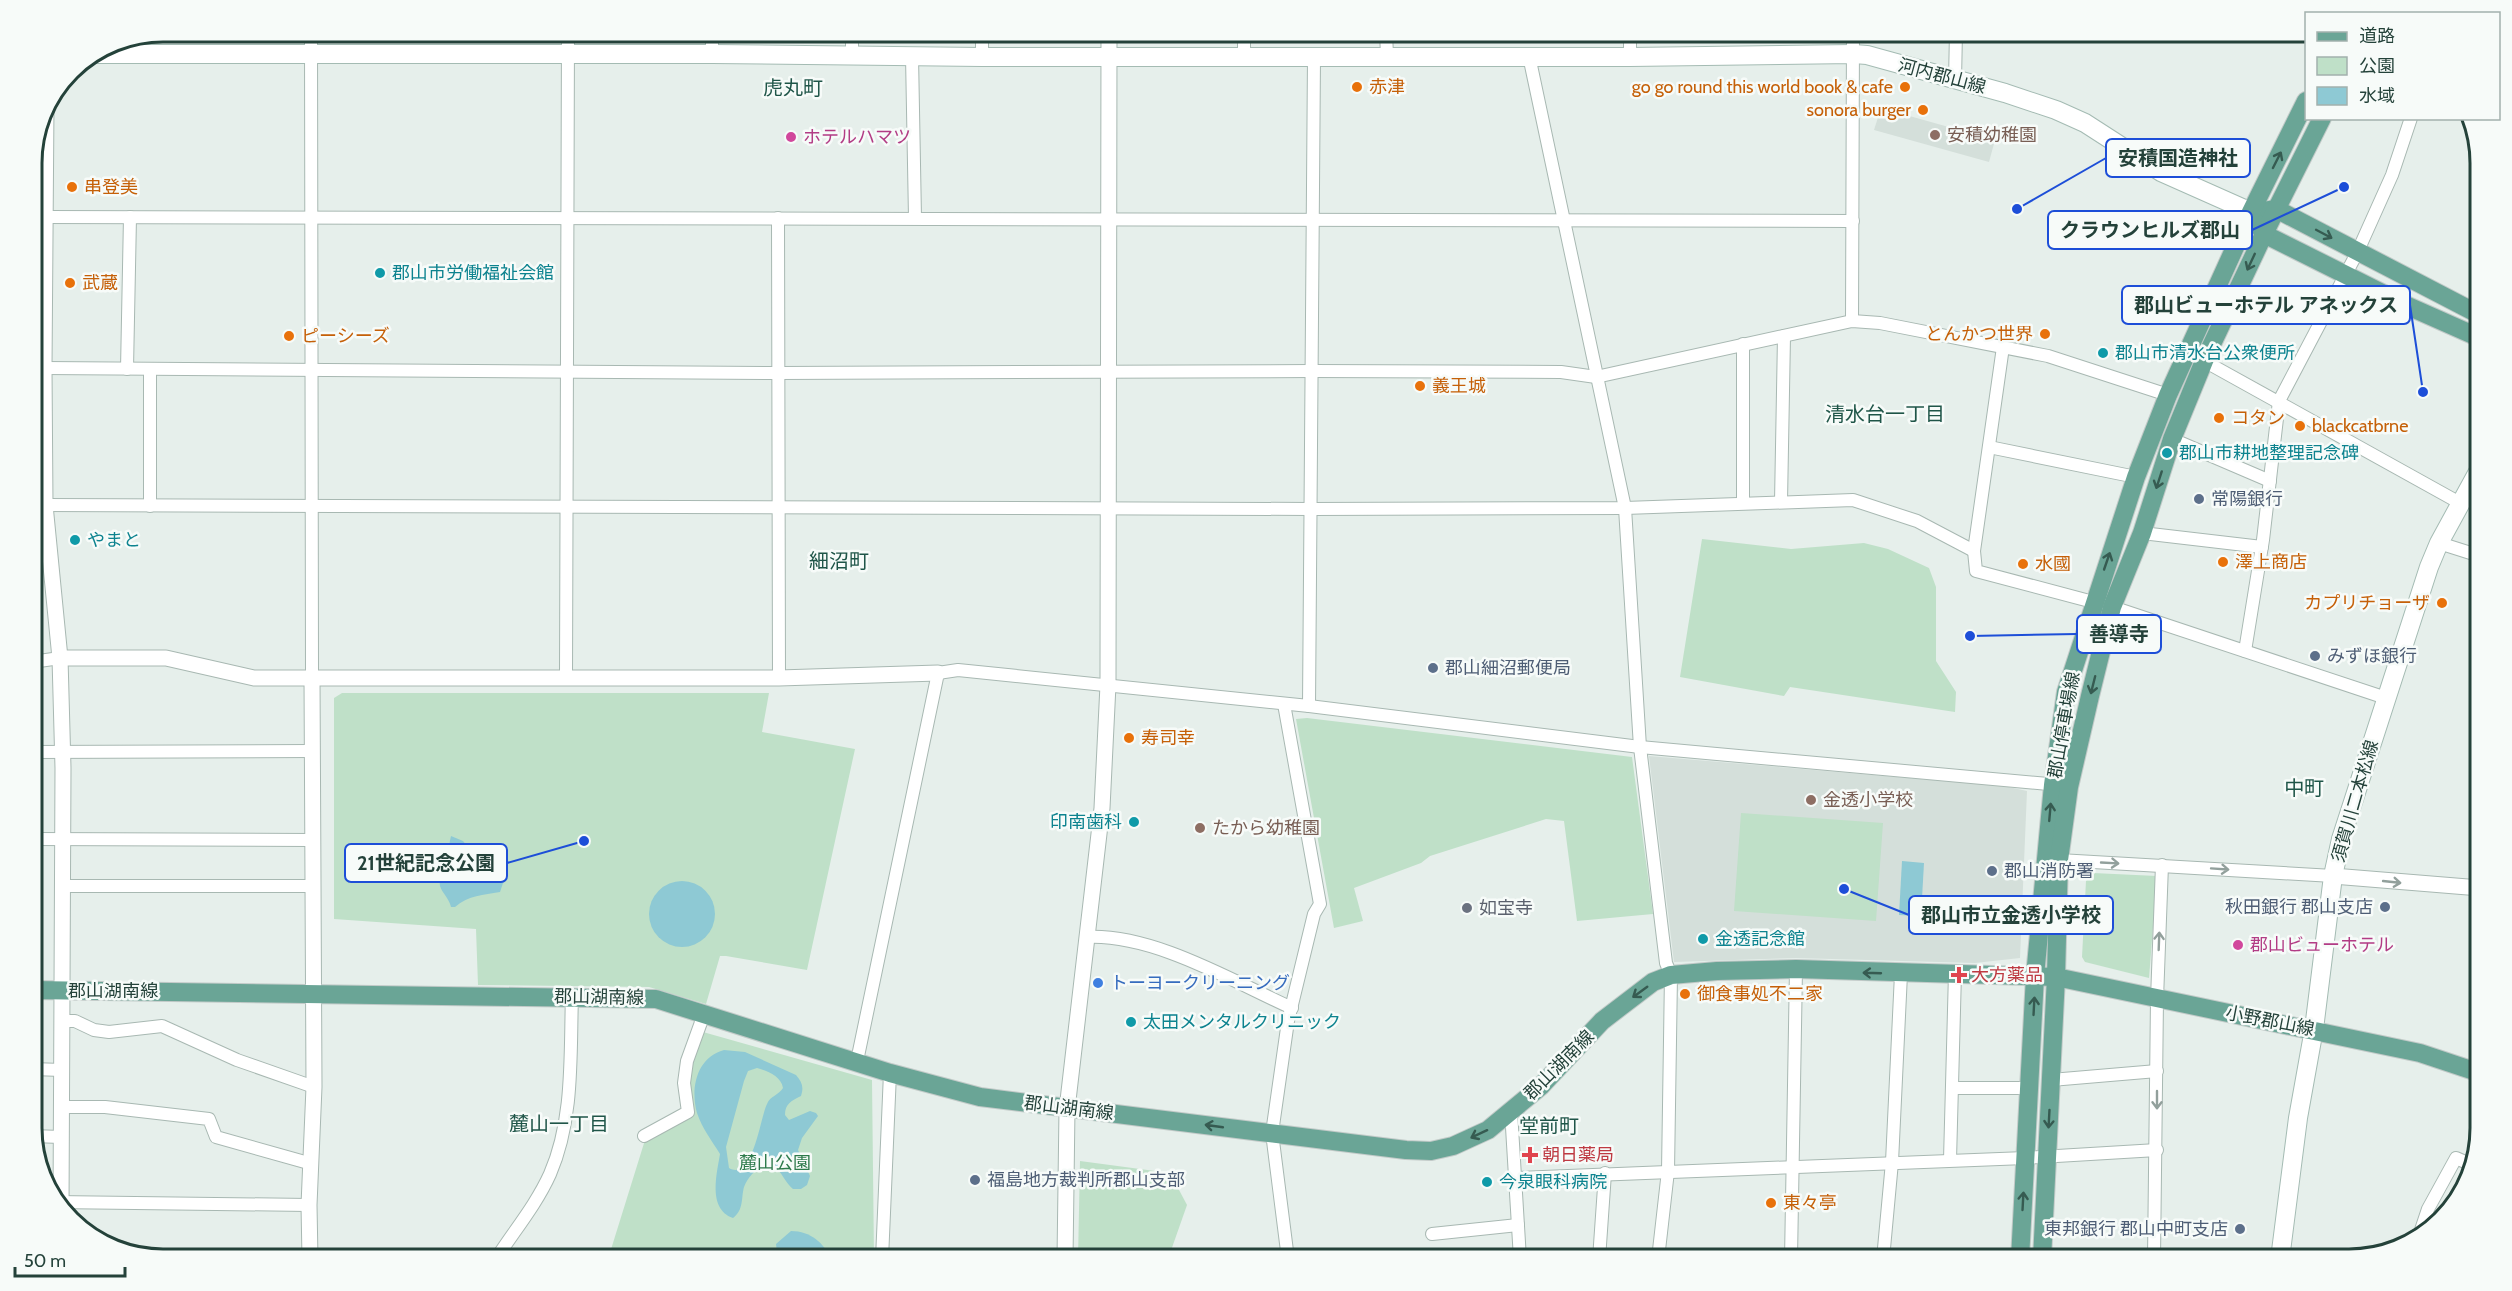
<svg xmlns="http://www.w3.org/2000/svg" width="2512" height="1291" font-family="Cabin,'Noto Sans JP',sans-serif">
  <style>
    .built { fill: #d4dfda }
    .green { fill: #bfe0c8 }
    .water { fill: #8ec9d4; fill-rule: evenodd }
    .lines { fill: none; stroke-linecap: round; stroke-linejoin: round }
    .minor-casing { stroke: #a8b8b2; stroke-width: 14 }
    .tertiary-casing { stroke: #a8b8b2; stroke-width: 17 }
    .secondary-casing { stroke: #a4bbb3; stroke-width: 20 }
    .primary-casing { stroke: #c2cac8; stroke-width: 20 }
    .minor { stroke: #fff; stroke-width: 12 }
    .tertiary { stroke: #fff; stroke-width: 15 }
    .secondary { stroke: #fff; stroke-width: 18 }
    .primary { stroke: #6aa596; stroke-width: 18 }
    .oneway { stroke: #365b51 }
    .oneway2 { stroke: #92a09c }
    .food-dot { fill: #e8710a; stroke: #f7fbf9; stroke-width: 2 }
    .education-dot { fill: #8d6e63; stroke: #f7fbf9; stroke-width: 2 }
    .hotel-dot { fill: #d1479c; stroke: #f7fbf9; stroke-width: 2 }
    .culture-dot { fill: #0f9aa8; stroke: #f7fbf9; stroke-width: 2 }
    .service-dot { fill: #5c6f8a; stroke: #f7fbf9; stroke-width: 2 }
    .worship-dot { fill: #6b7280; stroke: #f7fbf9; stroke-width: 2 }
    .health-dot { fill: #e0444e; stroke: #f7fbf9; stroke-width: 2 }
    .shop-dot { fill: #3f7fe0; stroke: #f7fbf9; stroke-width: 2 }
    .labels { text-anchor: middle; stroke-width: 5; stroke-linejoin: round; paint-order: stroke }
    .street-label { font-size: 18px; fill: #24423a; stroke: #f7fbf9 }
    .food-label { font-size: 18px; fill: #c56008; stroke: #f7fbf9; text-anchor: start }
    .education-label { font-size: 18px; fill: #785e54; stroke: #f7fbf9; text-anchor: start }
    .hotel-label { font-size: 18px; fill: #b23c85; stroke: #f7fbf9; text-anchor: start }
    .culture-label { font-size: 18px; fill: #0d838f; stroke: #f7fbf9; text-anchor: start }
    .service-label { font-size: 18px; fill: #4e5e75; stroke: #f7fbf9; text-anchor: start }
    .worship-label { font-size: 18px; fill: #5b616d; stroke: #f7fbf9; text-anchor: start }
    .health-label { font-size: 18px; fill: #be3a42; stroke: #f7fbf9; text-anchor: start }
    .shop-label { font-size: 18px; fill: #366cbe; stroke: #f7fbf9; text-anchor: start }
    .park-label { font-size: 18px; fill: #2d7a4b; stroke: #f7fbf9 }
    .neighbourhood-label { font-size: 20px; fill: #1f5548; stroke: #f7fbf9 }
    .rim { fill: none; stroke: #24423a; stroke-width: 3 }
    .leader { fill: none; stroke: #1d4ed8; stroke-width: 2 }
    .callout-dot { fill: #1d4ed8; stroke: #f7fbf9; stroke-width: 2 }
    .callout { fill: #f7fbf9; stroke: #1d4ed8; stroke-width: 2 }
    .callout-label { font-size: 20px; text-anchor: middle; font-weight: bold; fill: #24423a }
  </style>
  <rect width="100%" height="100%" fill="#e6efeb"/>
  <g class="built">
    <path d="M1881,108L1995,140L1989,162L1874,130Z"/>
    <path d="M1649,756L2004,786L2027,791L2020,958L1975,963L1796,958L1674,962Z"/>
  </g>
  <g class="green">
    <path d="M1702,539L1791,549L1864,543L1888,549L1929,568L1936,587V661L1956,692L1955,712L1790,687L1784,696L1680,677Z"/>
    <path d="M342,693H769L762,732L855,749L807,970L726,956H720L706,1004L649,987L478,985L476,929L334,919V698Z"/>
    <path d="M1307,718L1632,757L1653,914L1577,921L1564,821L1546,819L1430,856L1421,863L1354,888L1363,921L1334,928L1296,719Z"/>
    <path d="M1741,813L1883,823L1876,921L1734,911Z"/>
    <path d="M2093,873L2157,876L2149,978L2085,962L2082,957L2086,881Z"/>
    <path d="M703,1032L872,1080L874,1259H608L645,1140L693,1112C688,1076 689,1065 703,1032Z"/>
    <path d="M1080,1161L1170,1173L1187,1205L1168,1259H1078Z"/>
  </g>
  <g class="water">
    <path d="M451,836L463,841L481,863L495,866L503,871V883L500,892C483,895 469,895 455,907H451C449,898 442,893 440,886C438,878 447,876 449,870C452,860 447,850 451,836Z"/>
    <path d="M1902,861L1924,863L1921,916L1899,915Z"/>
    <circle cx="682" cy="914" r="33"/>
    <path d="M724,1050L745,1052L796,1075C802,1082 804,1087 801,1096C791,1101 785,1104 785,1115L789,1120L810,1111L816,1113L818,1116L802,1138L798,1150L810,1176L807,1185L801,1189H793C786,1183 783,1175 778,1170C765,1158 749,1174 744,1187C741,1198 744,1210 733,1218C707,1209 717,1173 720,1154C712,1141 702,1128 697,1113C690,1088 697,1057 724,1050ZM757,1068C767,1071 781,1076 783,1088C779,1095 770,1096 767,1104C760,1118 753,1182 729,1168L726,1147L744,1081L748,1071Z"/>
    <path d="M791,1231C811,1231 823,1243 832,1259H790L777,1252L776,1244Z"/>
  </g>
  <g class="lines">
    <g class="minor-casing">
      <g id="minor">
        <path d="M311,32L312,677"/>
        <path d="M712,32V54"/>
        <path d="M852,32V55"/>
        <path d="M982,32V57"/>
        <path d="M1244,32V56"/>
        <path d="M1386,32L1387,56"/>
        <path d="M912,56L915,218"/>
        <path d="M1529,56L1625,508L1640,747L1666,963L1671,975L1668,1171L1658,1259"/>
        <path d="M1630,57V32"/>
        <path d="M1955,80L1956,32"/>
        <path d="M44,217L1853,221"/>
        <path d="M778,218L779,678"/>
        <path d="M1852,321L1853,32"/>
        <path d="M2003,347L1974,551L1976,571L2112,607L2386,698"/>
        <path d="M2204,361L2460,503"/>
        <path d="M44,368L779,373L1312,371L1561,372L1596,377L1852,321L1880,323L2048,356L2168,395"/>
        <path d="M127,369L130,217"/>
        <path d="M150,369V506"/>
        <path d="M2172,439L2270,481"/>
        <path d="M1989,447L2136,477"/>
        <path d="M1781,502L1784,336"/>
        <path d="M1743,503V344"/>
        <path d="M45,505L1311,509L1625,508L1853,500L1917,521L1974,551"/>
        <path d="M2142,533L2262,547"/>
        <path d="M2439,543L2480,556"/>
        <path d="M2245,651L2263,540L2279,401L2357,253L2392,175L2411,118"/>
        <path d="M32,662L60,658"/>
        <path d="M566,677L568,32"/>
        <path d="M1284,704L1320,904L1314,914L1288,1021L1272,1133L1288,1259"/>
        <path d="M1309,706L1314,57"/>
        <path d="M32,752L312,751"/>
        <path d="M32,839L312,840"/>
        <path d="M2059,860L2333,876"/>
        <path d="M63,886H312"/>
        <path d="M1087,937C1154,934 1232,981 1292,1008"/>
        <path d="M62,1021H75L94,1030L109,1032L162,1026L237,1060L314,1087"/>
        <path d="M857,1061L938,673L958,670L1309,706L1640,747L2059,785"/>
        <path d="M32,1069L62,1070"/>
        <path d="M2051,1080L2157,1071"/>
        <path d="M1952,1088H2029"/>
        <path d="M62,1107H105L209,1119L216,1137L312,1164"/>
        <path d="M1511,1111L1520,1259"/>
        <path d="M32,1136L61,1137"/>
        <path d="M644,1136L688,1112L684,1083L687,1061L704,1014"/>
        <path d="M1950,1160L1955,973"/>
        <path d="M1516,1178L2025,1158L2157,1150"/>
        <path d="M54,1202L309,1205"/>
        <path d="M1432,1234L1518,1225"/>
        <path d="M2418,1239L2428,1209L2456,1158L2472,1165"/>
        <path d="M496,1259C514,1231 536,1205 550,1174C574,1119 570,1055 572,996"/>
        <path d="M882,1259L890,1073"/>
        <path d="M1599,1259L1605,1173"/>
        <path d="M1791,1259L1796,969"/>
        <path d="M1883,1259L1892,1162L1901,974"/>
        <path d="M2154,1259L2157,999L2162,865"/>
      </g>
    </g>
    <g class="tertiary-casing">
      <g id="tertiary">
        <path d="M46,106L44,368L45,505L60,658L63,768L61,1208"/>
        <path d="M60,658H166L254,678H779L938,673"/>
        <path d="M2333,876L2480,888"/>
        <path d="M310,1259L309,1205L314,1087L312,677"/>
        <path d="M1065,1259L1067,1109L1102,808L1108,685L1109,32"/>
      </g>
    </g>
    <g class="secondary-casing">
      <g id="secondary">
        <path d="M94,54H712L982,57H1630L1854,54L1867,55L2005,93L2056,110L2085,123L2161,172L2251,212"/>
        <path d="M2280,1259L2298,1118L2314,1029L2333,876L2341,839L2429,567L2439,543L2480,468"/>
      </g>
    </g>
    <g class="primary-casing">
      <g id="primary">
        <path d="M2264,211L2276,209L2480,315"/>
        <path d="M2258,224L2264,234L2410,307L2480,338"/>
        <path d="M32,990L656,999L890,1073L980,1097L1406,1150L1431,1151L1453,1146L1488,1130L1541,1086L1602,1021L1653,982L1671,975L1717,971L1796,969L2056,977L2420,1053L2480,1073"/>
        <path d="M2020,1259L2035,976L2053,785L2066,692L2136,477L2168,395L2251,212L2306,101"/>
        <path d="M2042,1259L2056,977L2059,860L2069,787L2090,696L2112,607L2142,533L2172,439L2204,361L2264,234L2322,118"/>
      </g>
    </g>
    <use href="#minor" class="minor"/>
    <use href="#tertiary" class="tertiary"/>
    <use href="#secondary" class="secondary"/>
    <use href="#primary" class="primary"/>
  </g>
  <defs><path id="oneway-shaft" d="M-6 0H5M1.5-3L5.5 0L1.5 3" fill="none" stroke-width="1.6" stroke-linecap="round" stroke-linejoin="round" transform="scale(1.5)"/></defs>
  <g class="oneway">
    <use href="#oneway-shaft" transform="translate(2277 160) rotate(-63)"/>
    <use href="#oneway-shaft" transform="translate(2324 234) rotate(28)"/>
    <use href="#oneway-shaft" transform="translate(2251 262) rotate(115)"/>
    <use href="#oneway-shaft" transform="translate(2159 480) rotate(108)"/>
    <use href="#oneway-shaft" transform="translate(2107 561) rotate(-71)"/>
    <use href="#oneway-shaft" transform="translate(2093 685) rotate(104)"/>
    <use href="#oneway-shaft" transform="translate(2050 812) rotate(-85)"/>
    <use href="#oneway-shaft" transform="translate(1872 973) rotate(-178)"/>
    <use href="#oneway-shaft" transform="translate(1640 992) rotate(144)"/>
    <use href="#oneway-shaft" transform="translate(2034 1006) rotate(-87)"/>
    <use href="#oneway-shaft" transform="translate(2049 1119) rotate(93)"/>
    <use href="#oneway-shaft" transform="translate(1214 1126) rotate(-172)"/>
    <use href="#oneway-shaft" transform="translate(1479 1134) rotate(155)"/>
    <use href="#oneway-shaft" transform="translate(2023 1201) rotate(-87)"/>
  </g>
  <g class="oneway2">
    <use href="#oneway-shaft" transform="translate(2110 863) rotate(3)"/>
    <use href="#oneway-shaft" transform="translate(2220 869) rotate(4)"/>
    <use href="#oneway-shaft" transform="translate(2392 882) rotate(6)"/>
    <use href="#oneway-shaft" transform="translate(2159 941) rotate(-88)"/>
    <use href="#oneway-shaft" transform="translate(2157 1100) rotate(90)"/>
  </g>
  <g class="food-dot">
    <circle cx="1357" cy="87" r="6"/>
    <circle cx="1905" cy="87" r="6"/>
    <circle cx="1923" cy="110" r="6"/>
    <circle cx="72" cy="187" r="6"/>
    <circle cx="70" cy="283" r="6"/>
    <circle cx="2045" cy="334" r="6"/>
    <circle cx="289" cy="336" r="6"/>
    <circle cx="1420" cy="386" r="6"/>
    <circle cx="2219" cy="418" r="6"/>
    <circle cx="2300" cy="426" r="6"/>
    <circle cx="2223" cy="562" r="6"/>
    <circle cx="2023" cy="564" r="6"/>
    <circle cx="2442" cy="603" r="6"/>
    <circle cx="1129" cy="738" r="6"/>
    <circle cx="1685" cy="994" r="6"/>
    <circle cx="1771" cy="1203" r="6"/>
  </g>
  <g class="education-dot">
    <circle cx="1935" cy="135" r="6"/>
    <circle cx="1811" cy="800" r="6"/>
    <circle cx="1200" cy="828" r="6"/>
  </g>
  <g class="hotel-dot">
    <circle cx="791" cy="137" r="6"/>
    <circle cx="2238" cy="945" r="6"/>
  </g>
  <g class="culture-dot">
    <circle cx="380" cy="273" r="6"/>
    <circle cx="2103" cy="353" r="6"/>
    <circle cx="2167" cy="453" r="6"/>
    <circle cx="75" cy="540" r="6"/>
    <circle cx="1134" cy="822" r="6"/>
    <circle cx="1703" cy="939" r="6"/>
    <circle cx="1131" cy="1022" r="6"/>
    <circle cx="1487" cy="1182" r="6"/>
  </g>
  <g class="service-dot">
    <circle cx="2199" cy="499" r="6"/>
    <circle cx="2315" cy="656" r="6"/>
    <circle cx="1433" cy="668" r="6"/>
    <circle cx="1992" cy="871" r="6"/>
    <circle cx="2385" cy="907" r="6"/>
    <circle cx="975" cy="1180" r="6"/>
    <circle cx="2240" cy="1229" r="6"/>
  </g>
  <circle class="worship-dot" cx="1467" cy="908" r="6"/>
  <g class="health-dot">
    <path d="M1956 966h6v6h6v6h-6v6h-6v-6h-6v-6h6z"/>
    <path d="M1527 1146h6v6h6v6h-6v6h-6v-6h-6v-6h6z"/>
  </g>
  <circle class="shop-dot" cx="1098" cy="983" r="6"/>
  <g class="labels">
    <g class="street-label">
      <text transform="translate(1942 76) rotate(15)" y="6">河内郡山線</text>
      <text transform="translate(2064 725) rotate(-80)" y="6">郡山停車場線</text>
      <text transform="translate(2355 801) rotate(-74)" y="6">須賀川二本松線</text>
      <text x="113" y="997">郡山湖南線</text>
      <text transform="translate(599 997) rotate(1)" y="6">郡山湖南線</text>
      <text transform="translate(2270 1021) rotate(11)" y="6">小野郡山線</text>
      <text transform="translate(1559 1065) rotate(-45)" y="6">郡山湖南線</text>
      <text transform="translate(1069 1108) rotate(7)" y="6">郡山湖南線</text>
    </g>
    <g class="food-label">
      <text x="1369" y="93">赤津</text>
      <text x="1893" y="93" text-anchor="end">go go round this world book &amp; cafe</text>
      <text x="1911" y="116" text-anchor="end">sonora burger</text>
      <text x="84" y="193">串登美</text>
      <text x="82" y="289">武蔵</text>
      <text x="2033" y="340" text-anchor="end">とんかつ世界</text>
      <text x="301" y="342">ピーシーズ</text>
      <text x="1432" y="392">義王城</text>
      <text x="2231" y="424">コタン</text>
      <text x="2312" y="432">blackcatbrne</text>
      <text x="2235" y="568">澤上商店</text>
      <text x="2035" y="570">水國</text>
      <text x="2430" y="609" text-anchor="end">カプリチョーザ</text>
      <text x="1141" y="744">寿司幸</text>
      <text x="1697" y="1000">御食事処不二家</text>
      <text x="1783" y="1209">東々亭</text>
    </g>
    <g class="education-label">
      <text x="1947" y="141">安積幼稚園</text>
      <text x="1823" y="806">金透小学校</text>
      <text x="1212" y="834">たから幼稚園</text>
    </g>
    <g class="hotel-label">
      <text x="803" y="143">ホテルハマツ</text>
      <text x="2250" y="951">郡山ビューホテル</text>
    </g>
    <g class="culture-label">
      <text x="392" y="279">郡山市労働福祉会館</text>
      <text x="2115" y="359">郡山市清水台公衆便所</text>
      <text x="2179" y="459">郡山市耕地整理記念碑</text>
      <text x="87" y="546">やまと</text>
      <text x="1122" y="828" text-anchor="end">印南歯科</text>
      <text x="1715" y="945">金透記念館</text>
      <text x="1143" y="1028">太田メンタルクリニック</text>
      <text x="1499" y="1188">今泉眼科病院</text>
    </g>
    <g class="service-label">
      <text x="2211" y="505">常陽銀行</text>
      <text x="2327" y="662">みずほ銀行</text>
      <text x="1445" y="674">郡山細沼郵便局</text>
      <text x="2004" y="877">郡山消防署</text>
      <text x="2373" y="913" text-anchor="end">秋田銀行 郡山支店</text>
      <text x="987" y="1186">福島地方裁判所郡山支部</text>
      <text x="2228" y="1235" text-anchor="end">東邦銀行 郡山中町支店</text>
    </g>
    <g class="worship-label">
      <text x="1479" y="914">如宝寺</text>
    </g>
    <g class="health-label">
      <text x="1971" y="981">大方薬品</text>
      <text x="1542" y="1161">朝日薬局</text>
    </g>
    <g class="shop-label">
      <text x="1110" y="989">トーヨークリーニング</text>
    </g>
    <g class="park-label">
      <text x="775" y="1169">麓山公園</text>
    </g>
    <g class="neighbourhood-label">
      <text x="793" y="95">虎丸町</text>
      <text x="1885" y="421">清水台一丁目</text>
      <text x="839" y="568">細沼町</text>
      <text x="2304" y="795">中町</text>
      <text x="559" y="1131">麓山一丁目</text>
      <text x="1549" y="1133">堂前町</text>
    </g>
  </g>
  <path d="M0 0H2512V1291H0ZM163 42H2349A121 121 0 0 1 2470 163V1128A121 121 0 0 1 2349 1249H163A121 121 0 0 1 42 1128V163A121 121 0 0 1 163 42Z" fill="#f7fbf9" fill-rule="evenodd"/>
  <path class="rim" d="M163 42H2349A121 121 0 0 1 2470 163V1128A121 121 0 0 1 2349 1249H163A121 121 0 0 1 42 1128V163A121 121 0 0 1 163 42Z"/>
  <path class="leader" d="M2017 209L2106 158M2344 187L2252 230M2423 392L2410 305M1970 636L2077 634M584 841L507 863M1844 889L1909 915"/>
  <g class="callout-dot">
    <circle cx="2017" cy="209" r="6"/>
    <circle cx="2344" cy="187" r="6"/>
    <circle cx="2423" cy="392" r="6"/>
    <circle cx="1970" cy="636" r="6"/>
    <circle cx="584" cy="841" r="6"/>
    <circle cx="1844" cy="889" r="6"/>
  </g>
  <g class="callout">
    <rect x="2106" y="139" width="144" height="38" rx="6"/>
    <rect x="2048" y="211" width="204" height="38" rx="6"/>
    <rect x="2122" y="286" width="288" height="38" rx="6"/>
    <rect x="2077" y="615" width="84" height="38" rx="6"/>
    <rect x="345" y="844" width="162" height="38" rx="6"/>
    <rect x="1909" y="896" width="204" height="38" rx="6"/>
  </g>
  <g class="callout-label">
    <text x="2178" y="165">安積国造神社</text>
    <text x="2150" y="237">クラウンヒルズ郡山</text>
    <text x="2266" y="312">郡山ビューホテル アネックス</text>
    <text x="2119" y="641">善導寺</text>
    <text x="426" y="870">21世紀記念公園</text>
    <text x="2011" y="922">郡山市立金透小学校</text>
  </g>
  <rect x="2305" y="12" width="195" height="108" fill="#f7fbf9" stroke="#a3b1ad" stroke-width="1.5"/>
  <rect x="2317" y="32" width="30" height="9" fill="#6aa596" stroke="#a3b1ad" stroke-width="1.5"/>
  <text x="2359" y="42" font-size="18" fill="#24423a">道路</text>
  <rect x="2317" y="57" width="30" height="18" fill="#bfe0c8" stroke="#a3b1ad" stroke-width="1.5"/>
  <text x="2359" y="72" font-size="18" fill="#24423a">公園</text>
  <rect x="2317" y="87" width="30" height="18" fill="#8ec9d4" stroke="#a3b1ad" stroke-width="1.5"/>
  <text x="2359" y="102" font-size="18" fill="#24423a">水域</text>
  <path d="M15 1267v9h110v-9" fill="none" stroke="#24423a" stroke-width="3"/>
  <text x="24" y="1267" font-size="18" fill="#24423a" stroke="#f7fbf9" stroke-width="4.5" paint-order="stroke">50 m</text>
</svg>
